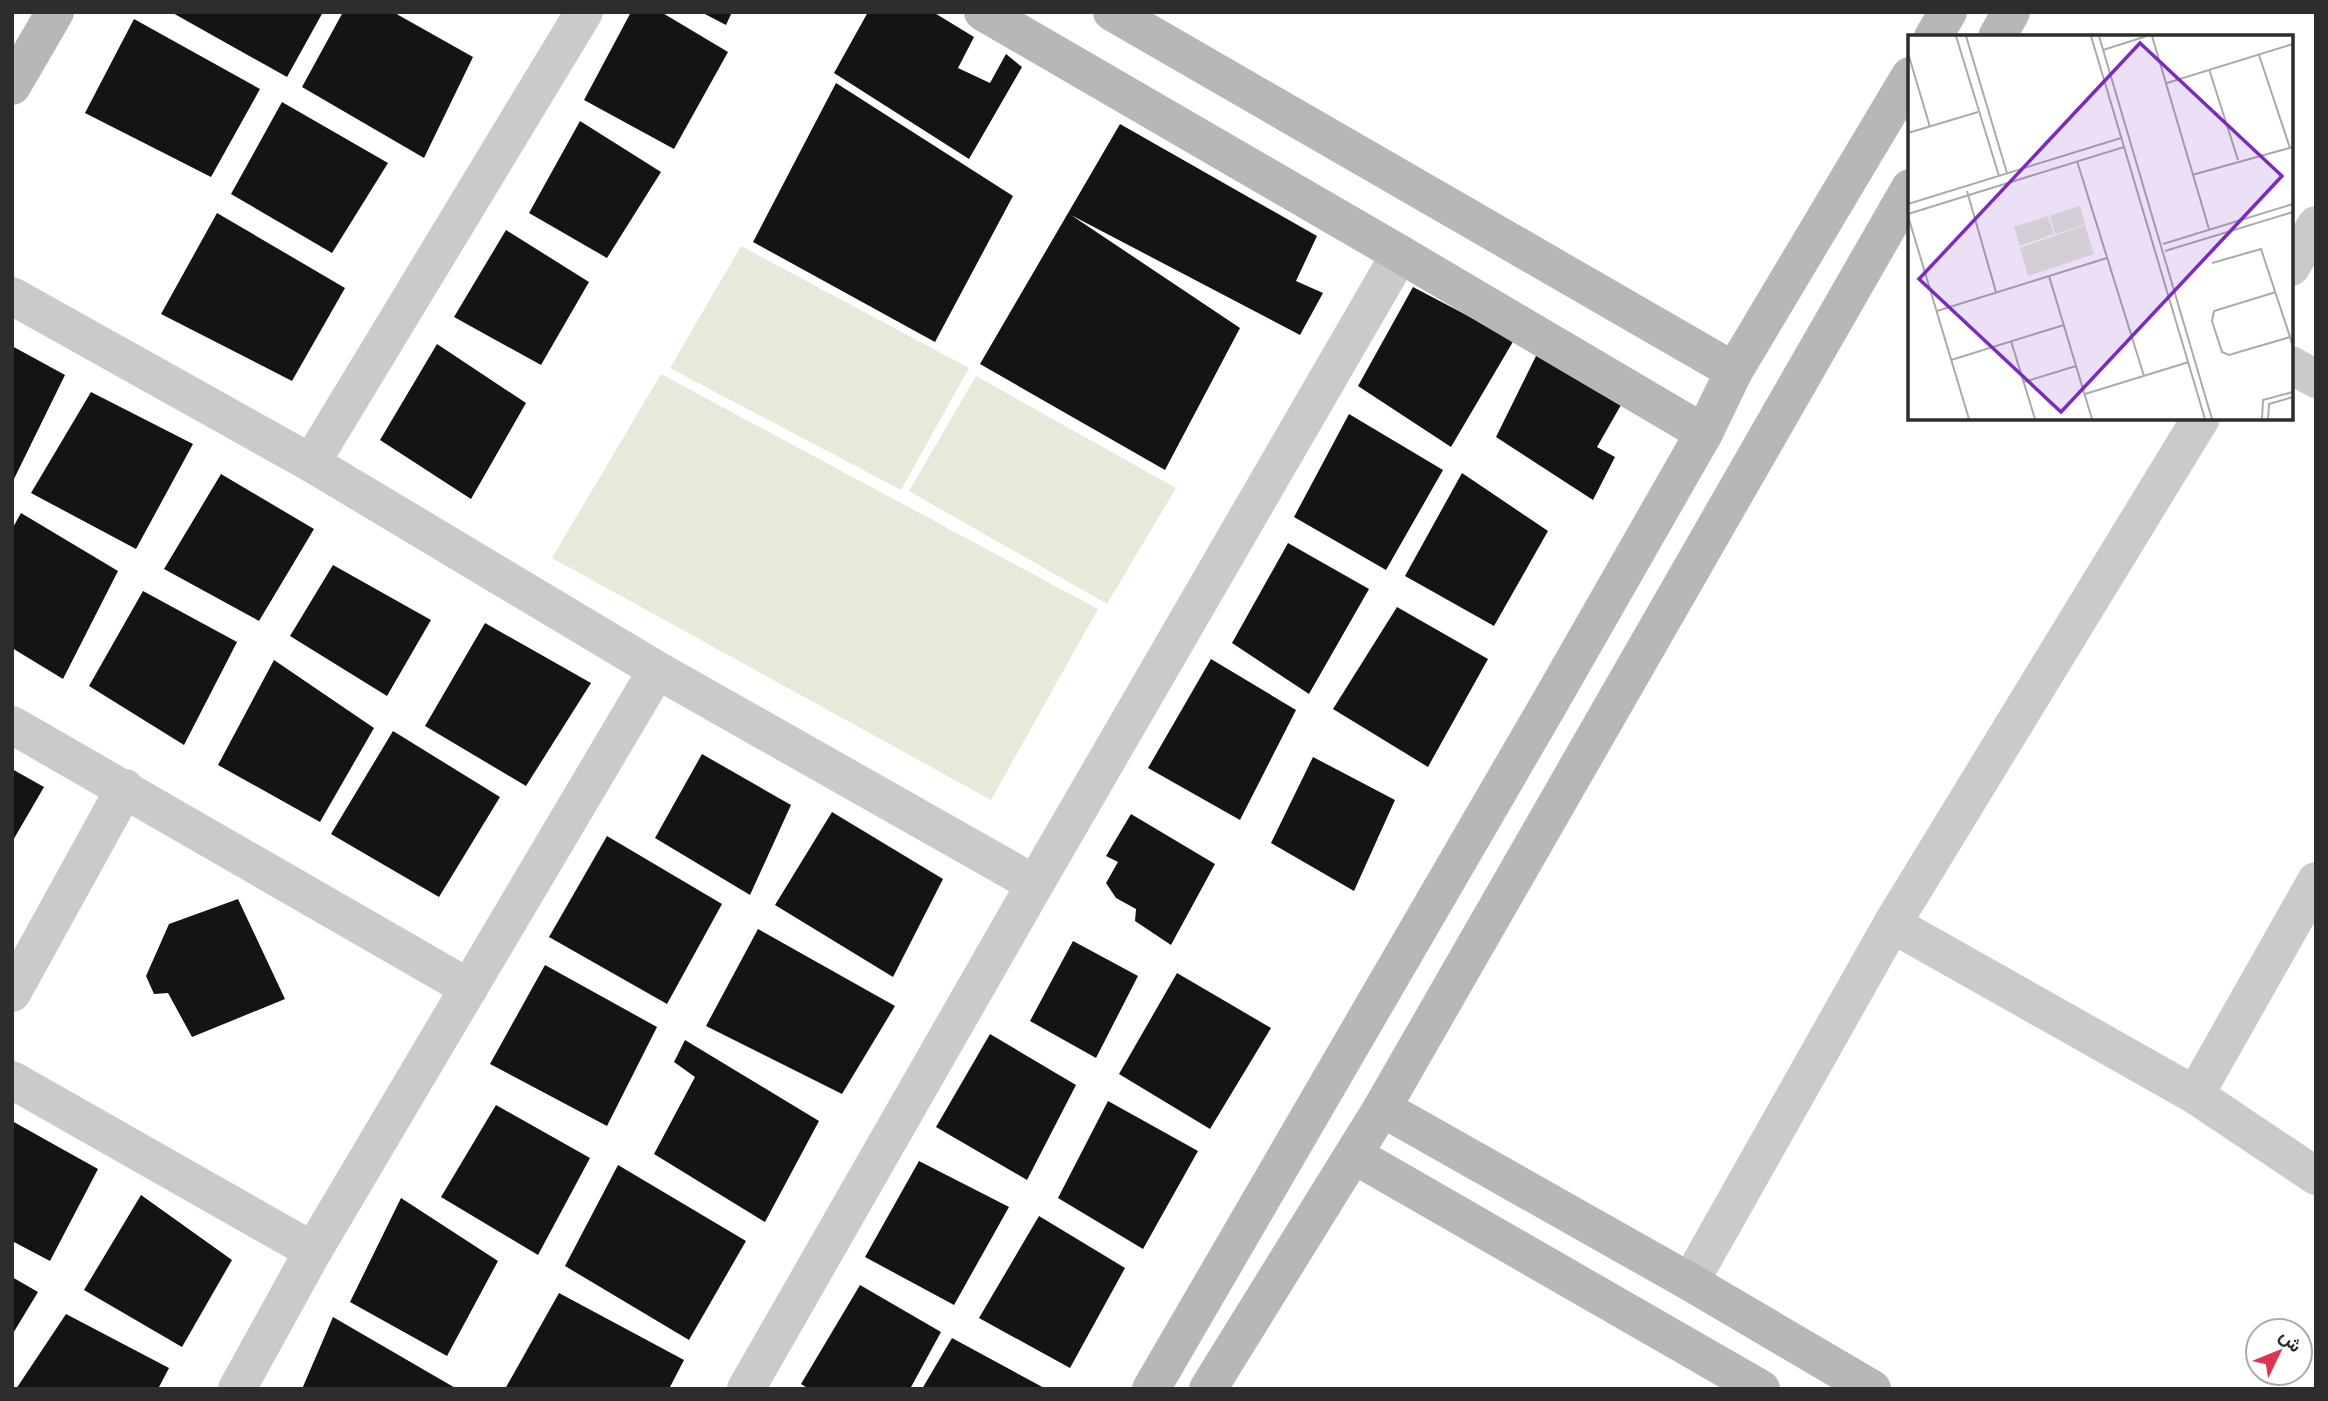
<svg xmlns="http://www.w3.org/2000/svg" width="2328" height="1401" font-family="'Space Grotesk',Vazirmatn,sans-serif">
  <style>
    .green { fill: #e5eadb }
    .building { fill: #141414 }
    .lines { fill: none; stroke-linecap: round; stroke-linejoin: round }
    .street { stroke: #cacaca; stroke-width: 38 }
    .secondary { stroke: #b7b7b7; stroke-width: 38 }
    .inset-road { fill: none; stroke: #ababab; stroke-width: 2 }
    .view { fill: #7b2cbf; fill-opacity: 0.15; stroke: #7b2cbf; stroke-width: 3.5 }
    .inset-edge { fill: none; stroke: #2d2d2d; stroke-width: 3.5 }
  </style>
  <rect width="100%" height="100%" fill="#fff"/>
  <g class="green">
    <path d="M741,246L969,368L901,490L670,368Z"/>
    <path d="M661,374L1098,609L991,800L552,558Z"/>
    <path d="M976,376L1176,488L1107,604L909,491Z"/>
  </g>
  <g class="building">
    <path d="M171,12H323L287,77Z"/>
    <path d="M343,12H393L473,57L424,158L302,87Z"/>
    <path d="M631,12H661L728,52L674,149L584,100Z"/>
    <path d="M701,12H732L726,25Z"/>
    <path d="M868,12H933L974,37L958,68L990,83L1006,54L1022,67L969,159L834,73Z"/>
    <path d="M134,19L260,89L211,177L85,113Z"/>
    <path d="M836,83L1013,196L935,342L753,242Z"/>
    <path d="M282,102L388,163L332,253L231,194Z"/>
    <path d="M580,121L661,172L607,258L529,213Z"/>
    <path d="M1120,124L1317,236L1296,281L1323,293L1300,335L1071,215L1240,328L1165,470L980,364Z"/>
    <path d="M217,213L345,288L292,381L161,314Z"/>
    <path d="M506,230L589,282L541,365L454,317Z"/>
    <path d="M1413,287L1514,340L1451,447L1358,386Z"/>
    <path d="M437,344L526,403L471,499L380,440Z"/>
    <path d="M12,346L65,375L12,483Z"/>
    <path d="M1539,350L1621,405L1597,447L1615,457L1593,500L1496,437Z"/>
    <path d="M91,392L193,444L136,549L31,493Z"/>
    <path d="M1349,414L1443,470L1386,570L1294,517Z"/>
    <path d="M1462,473L1548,531L1494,626L1405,576Z"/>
    <path d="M221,474L314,529L259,621L164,569Z"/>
    <path d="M21,513L118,571L63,679L12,648V529Z"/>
    <path d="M1288,543L1369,589L1309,694L1232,643Z"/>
    <path d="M333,565L431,620L387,696L290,636Z"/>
    <path d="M143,591L237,642L184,745L89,686Z"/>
    <path d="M1397,607L1488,659L1428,767L1333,709Z"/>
    <path d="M485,623L591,683L526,786L425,726Z"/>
    <path d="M1211,659L1296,710L1240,820L1148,768Z"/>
    <path d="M274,660L374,728L320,822L218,765Z"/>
    <path d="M393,731L500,797L439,897L331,834Z"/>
    <path d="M702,754L791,805L750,895L655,838Z"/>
    <path d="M1313,757L1395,800L1354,891L1271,843Z"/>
    <path d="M12,769L44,787L12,842Z"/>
    <path d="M832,812L943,879L893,977L775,905Z"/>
    <path d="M1131,814L1215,864L1171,945L1135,921L1136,909L1116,898L1106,883L1118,862L1106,856Z"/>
    <path d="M607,836L722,904L667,1004L549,937Z"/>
    <path d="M238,899L285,999L192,1037L168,993L154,994L146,976L169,924Z"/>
    <path d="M758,929L895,1006L842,1094L706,1026Z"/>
    <path d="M1073,941L1138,976L1096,1058L1030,1021Z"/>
    <path d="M545,965L657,1027L607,1126L490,1064Z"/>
    <path d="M1177,973L1271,1028L1210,1129L1119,1074Z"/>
    <path d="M990,1034L1076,1085L1027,1180L936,1127Z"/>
    <path d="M685,1040L819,1121L765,1222L654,1154L695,1077L674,1062Z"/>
    <path d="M1108,1101L1198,1151L1143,1249L1058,1198Z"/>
    <path d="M496,1105L590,1158L538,1255L441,1197Z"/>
    <path d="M12,1121L98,1169L50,1261L12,1241Z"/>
    <path d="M919,1161L1009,1207L954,1305L865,1257Z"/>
    <path d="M618,1165L746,1241L689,1340L565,1266Z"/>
    <path d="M141,1195L232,1260L182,1347L84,1290Z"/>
    <path d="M401,1198L498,1261L447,1356L350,1302Z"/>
    <path d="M1039,1216L1125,1268L1070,1368L979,1318Z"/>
    <path d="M12,1277L38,1292L12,1335Z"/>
    <path d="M860,1285L941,1332L910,1389H809L801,1384Z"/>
    <path d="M559,1293L684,1360L669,1389H505Z"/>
    <path d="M66,1314L169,1368L158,1389H16Z"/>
    <path d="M333,1317L457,1389H302Z"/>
    <path d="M952,1338L1046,1389H922Z"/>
  </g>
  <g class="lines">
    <g class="street">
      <path d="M2291,267L2316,225"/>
      <path d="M12,296L311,463L657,670L1035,884"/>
      <path d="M2291,365L2316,379"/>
      <path d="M311,463L584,12"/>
      <path d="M12,725L469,988"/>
      <path d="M1892,924L2195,1095L2316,1176"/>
      <path d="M12,993L125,788"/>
      <path d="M12,1080L313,1251"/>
      <path d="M2195,1095L2316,881"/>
      <path d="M1690,1282L1892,924L2201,418"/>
      <path d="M237,1389L313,1251L657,670"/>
      <path d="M746,1389L1035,884L1400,254"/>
    </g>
    <g class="secondary">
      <path d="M983,12L1400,254L1704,433"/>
      <path d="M1112,12L1734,371"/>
      <path d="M1933,37L1948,12"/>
      <path d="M1997,37L2011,12"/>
      <path d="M12,86L55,12"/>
      <path d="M1382,1108L1690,1282L1872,1389"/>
      <path d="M1354,1155L1761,1389"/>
      <path d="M1151,1389L1549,704L1704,433L1734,371L1910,76"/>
      <path d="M1208,1389L1382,1108L1910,188"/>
    </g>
  </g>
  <g transform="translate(1908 35)">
    <rect width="385" height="385" fill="#fff"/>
    <path d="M172,171L177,189L147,199L142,181ZM140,181L146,199L112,211L106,192ZM177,190L186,219L120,241L112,213Z" fill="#e5eadb"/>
    <path class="inset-road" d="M48,1L91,141M58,1L99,138M183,1L297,384M191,1L304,384M244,1L301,194M195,15L239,1M0,18L22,92M351,20L382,113M301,34L330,125M259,48L385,9M0,98L70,77M169,126L236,341M284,140L385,112M59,156L88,257M0,169L213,103M0,179L216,112M0,181L61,384M255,209L385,169M257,216L385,177M304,228L353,214L385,311M141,241L184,384M368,257L306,276L304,286L314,317L321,320L382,302M29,276L199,223M103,306L127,384M43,325L156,290M116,347L168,331M177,359L281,327M354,384L355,365L385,357M360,384L361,369L385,362"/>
    <path class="view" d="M232,8L374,141L153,377L11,244Z"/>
    <rect width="385" height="385" class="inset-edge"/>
  </g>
  <rect width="2328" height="1401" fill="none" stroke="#2d2d2d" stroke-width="28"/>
  <g transform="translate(2279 1352) rotate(47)"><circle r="33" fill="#ffffff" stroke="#ababab" stroke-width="2"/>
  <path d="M0-5L12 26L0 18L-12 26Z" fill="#de3555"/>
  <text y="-10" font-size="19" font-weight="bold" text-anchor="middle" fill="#2d2d2d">ش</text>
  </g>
</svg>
